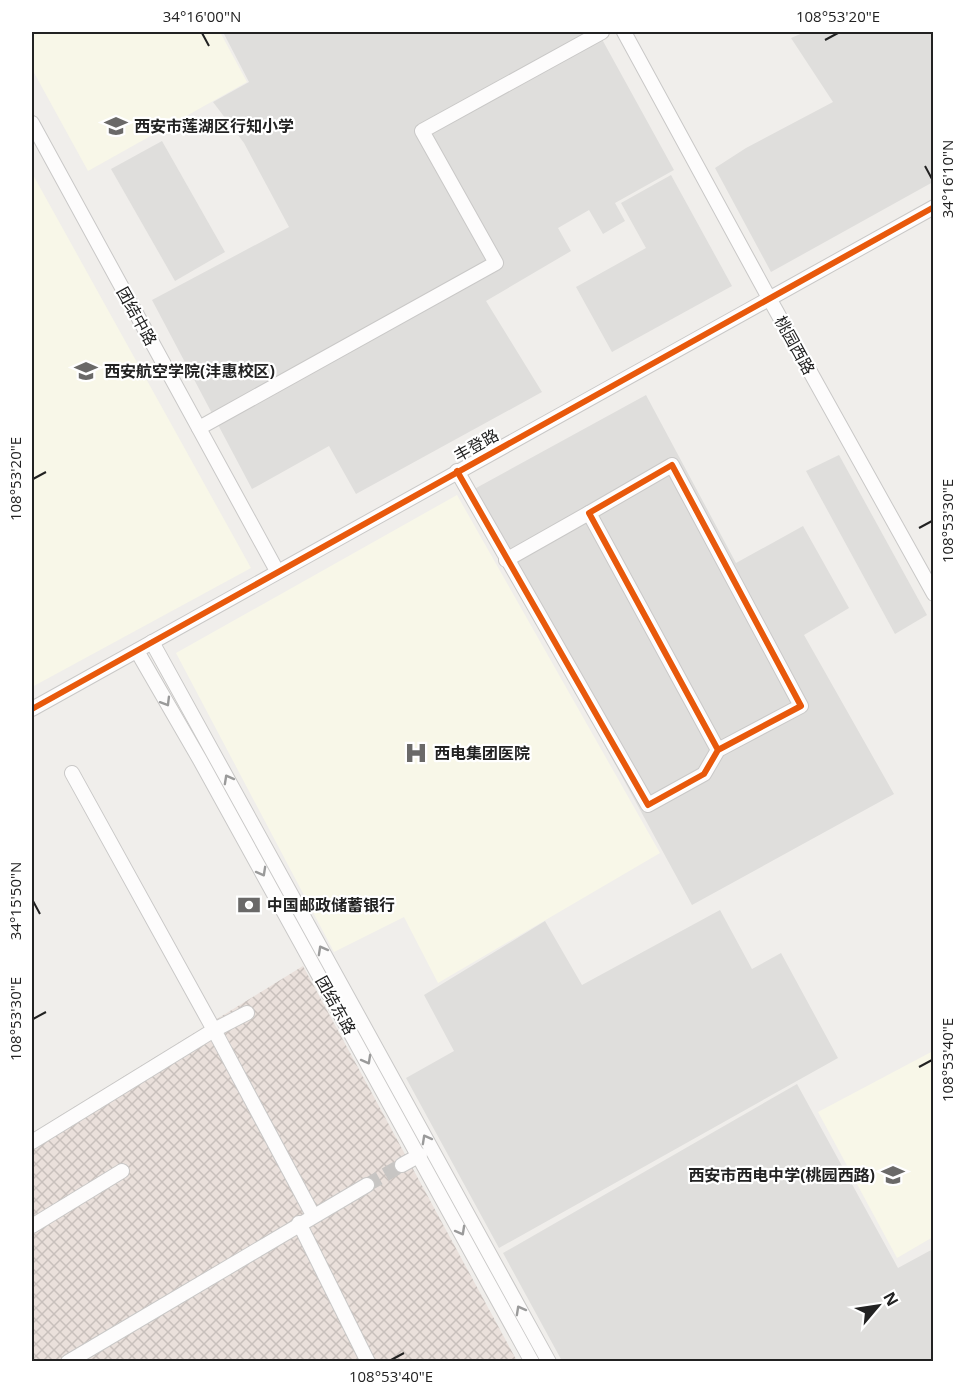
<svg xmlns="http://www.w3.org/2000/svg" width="965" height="1393" font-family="'Open Sans','Noto Sans SC',sans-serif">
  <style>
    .residential { fill: #dfdedc }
    .education { fill: #f8f7e8 }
    .military { fill: url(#military-cross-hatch) }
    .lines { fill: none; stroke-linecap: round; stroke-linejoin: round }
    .minor-tunnel { stroke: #c7c5c3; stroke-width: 14; stroke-dasharray: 14 7; stroke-linecap: butt }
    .minor-casing { stroke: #c9c8c7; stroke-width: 16 }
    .minor { stroke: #fdfcfc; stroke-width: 14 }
    .cycleway-casing { stroke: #fff; stroke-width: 10 }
    .cycleway { stroke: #e8590c; stroke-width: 6 }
    .oneway { stroke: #9a9a9a }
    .ticks { fill: none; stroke: #222; stroke-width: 2 }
    .labels { text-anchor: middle; stroke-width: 4.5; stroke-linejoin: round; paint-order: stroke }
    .poi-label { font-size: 16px; font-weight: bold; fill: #222; stroke: #fff; text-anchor: start }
    .street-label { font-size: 16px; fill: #222; stroke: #fff }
    .neatline { fill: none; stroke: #222; stroke-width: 2 }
    .ticks-label { font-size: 15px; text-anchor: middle; fill: #222 }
  </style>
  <defs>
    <pattern id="military-cross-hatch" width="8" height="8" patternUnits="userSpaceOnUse" patternTransform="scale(1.5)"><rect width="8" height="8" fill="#eae0db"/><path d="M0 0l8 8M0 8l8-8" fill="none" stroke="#c8c0bc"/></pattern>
  </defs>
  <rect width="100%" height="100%" fill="#f0eeeb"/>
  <g class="residential">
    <path d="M223,32H598L674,170L615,203L625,221L603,234L589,210L558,228L571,251L486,301L542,392L356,494L329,446L252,489L152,300L289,227L244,143L213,102L249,82Z"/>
    <path d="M805,32H933V182L771,272L715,168L746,148L833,102L791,38Z"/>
    <path d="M162,141L225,252L175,281L111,169Z"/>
    <path d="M671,175L732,286L612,352L576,287L646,248L621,203Z"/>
    <path d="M646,395L736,563L803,526L849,608L804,635L894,794L692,905L467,493Z"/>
    <path d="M839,455L927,615L895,634L806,471Z"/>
    <path d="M720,910L752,969L781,953L838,1058L499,1248L406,1078L454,1051L424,995L545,921L582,985Z"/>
    <path d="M797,1084L898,1268L933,1249V1361H562L503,1253Z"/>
  </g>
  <g class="education">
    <path d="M32,32H220L247,82L88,171L32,69Z"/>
    <path d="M32,173L251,568L32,687Z"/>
    <path d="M457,495L660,853L438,983L404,917L334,952L176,653Z"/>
    <path d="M933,1051V1237L897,1258L818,1112Z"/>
  </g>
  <path class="military" d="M303,966L517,1361L32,1362V1133Z"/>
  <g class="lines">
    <path class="minor-tunnel" d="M367,1185L402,1165"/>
    <g class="minor-casing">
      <g id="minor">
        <path d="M624,32L769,298L934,594"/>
        <path d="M32,123L277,571"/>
        <path d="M199,428L496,263L422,131L602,32"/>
        <path d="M457,471L648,805L704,774L718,750L801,706L672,465L589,513L718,750"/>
        <path d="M506,560L589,513"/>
        <path d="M152,642L549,1362"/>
        <path d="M137,651L200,760L532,1362"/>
        <path d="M32,709L934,207"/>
        <path d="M72,773L214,1030L313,1215"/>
        <path d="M32,1142L214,1030L247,1013"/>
        <path d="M402,1165L420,1155"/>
        <path d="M299,1223L368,1362"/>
        <path d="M32,1226L122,1171"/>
        <path d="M68,1362L367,1185"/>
      </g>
    </g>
    <use href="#minor" class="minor"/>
    <g class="cycleway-casing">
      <g id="cycleway">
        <path d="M457,471L648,805L704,774L718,750L801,706L672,465L589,513L718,750"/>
        <path d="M32,709L934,207"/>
      </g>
    </g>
    <use href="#cycleway" class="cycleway"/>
  </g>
  <defs><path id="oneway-chevron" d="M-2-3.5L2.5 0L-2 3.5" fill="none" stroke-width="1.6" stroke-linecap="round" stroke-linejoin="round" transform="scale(1.5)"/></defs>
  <g class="oneway">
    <use href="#oneway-chevron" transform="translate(166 702) rotate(59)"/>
    <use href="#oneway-chevron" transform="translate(228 779) rotate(-119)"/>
    <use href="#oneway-chevron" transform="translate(262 872) rotate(61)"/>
    <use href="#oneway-chevron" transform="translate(322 950) rotate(-119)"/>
    <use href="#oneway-chevron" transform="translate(367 1060) rotate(61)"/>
    <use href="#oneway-chevron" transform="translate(426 1139) rotate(-119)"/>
    <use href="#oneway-chevron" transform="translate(461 1231) rotate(61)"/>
    <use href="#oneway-chevron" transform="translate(520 1310) rotate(-119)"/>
  </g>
  <path class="ticks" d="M202,33L209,46M825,40L838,33M925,166L932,179M33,479L46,472M919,528L932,521M33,901L40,914M33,1019L46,1012M919,1067L932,1060M391,1360L404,1353"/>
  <defs>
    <g id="school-bare" transform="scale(1.8)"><path d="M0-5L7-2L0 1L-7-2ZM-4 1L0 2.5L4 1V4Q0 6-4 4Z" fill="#6a6968" stroke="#fff" stroke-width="2.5" paint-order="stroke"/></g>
    <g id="university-bare" transform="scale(1.8)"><path d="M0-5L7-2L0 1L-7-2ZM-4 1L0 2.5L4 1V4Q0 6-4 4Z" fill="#6a6968" stroke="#fff" stroke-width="2.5" paint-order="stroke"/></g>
    <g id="hospital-bare" transform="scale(1.8)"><path d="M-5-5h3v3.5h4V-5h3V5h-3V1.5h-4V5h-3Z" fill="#6a6968" stroke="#fff" stroke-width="2.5" paint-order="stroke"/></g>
    <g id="bank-bare" transform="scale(1.8)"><path d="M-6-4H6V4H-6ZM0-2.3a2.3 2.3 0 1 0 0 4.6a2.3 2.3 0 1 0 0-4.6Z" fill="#6a6968" stroke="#fff" stroke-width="2.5" paint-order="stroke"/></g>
  </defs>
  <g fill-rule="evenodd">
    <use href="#school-bare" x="116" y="126"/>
    <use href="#university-bare" x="86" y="371"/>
    <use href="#hospital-bare" x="416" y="753"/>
    <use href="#bank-bare" x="249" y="905"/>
    <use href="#school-bare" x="893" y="1175"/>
  </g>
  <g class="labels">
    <g class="poi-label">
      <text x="134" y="132">西安市莲湖区行知小学</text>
      <text x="104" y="377">西安航空学院(沣惠校区)</text>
      <text x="434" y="759">西电集团医院</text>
      <text x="267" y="911">中国邮政储蓄银行</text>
      <text x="875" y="1181" text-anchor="end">西安市西电中学(桃园西路)</text>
    </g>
    <g class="street-label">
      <text transform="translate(137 316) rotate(61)" y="6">团结中路</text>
      <text transform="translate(795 345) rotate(61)" y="6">桃园西路</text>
      <text transform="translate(476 445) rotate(-29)" y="6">丰登路</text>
      <text transform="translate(336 1005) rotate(61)" y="6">团结东路</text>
    </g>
  </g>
  <rect width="965" height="1393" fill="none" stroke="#ffffff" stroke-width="66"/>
  <g transform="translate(878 1306) rotate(61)" stroke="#ffffff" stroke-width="4.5" paint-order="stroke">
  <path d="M0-4.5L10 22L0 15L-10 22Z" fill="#222222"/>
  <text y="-9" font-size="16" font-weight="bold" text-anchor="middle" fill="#222222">N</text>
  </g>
  <rect x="33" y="33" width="899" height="1327" class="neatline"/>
  <g class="ticks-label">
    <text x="202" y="22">34°16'00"N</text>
    <text x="838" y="22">108°53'20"E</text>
    <text transform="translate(948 179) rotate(-90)" y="5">34°16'10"N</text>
    <text transform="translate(16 479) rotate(-90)" y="5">108°53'20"E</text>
    <text transform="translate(948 521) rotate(-90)" y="5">108°53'30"E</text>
    <text transform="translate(16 901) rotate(-90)" y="5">34°15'50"N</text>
    <text transform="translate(16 1019) rotate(-90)" y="5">108°53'30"E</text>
    <text transform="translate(948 1060) rotate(-90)" y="5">108°53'40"E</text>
    <text x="391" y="1382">108°53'40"E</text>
  </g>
</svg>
